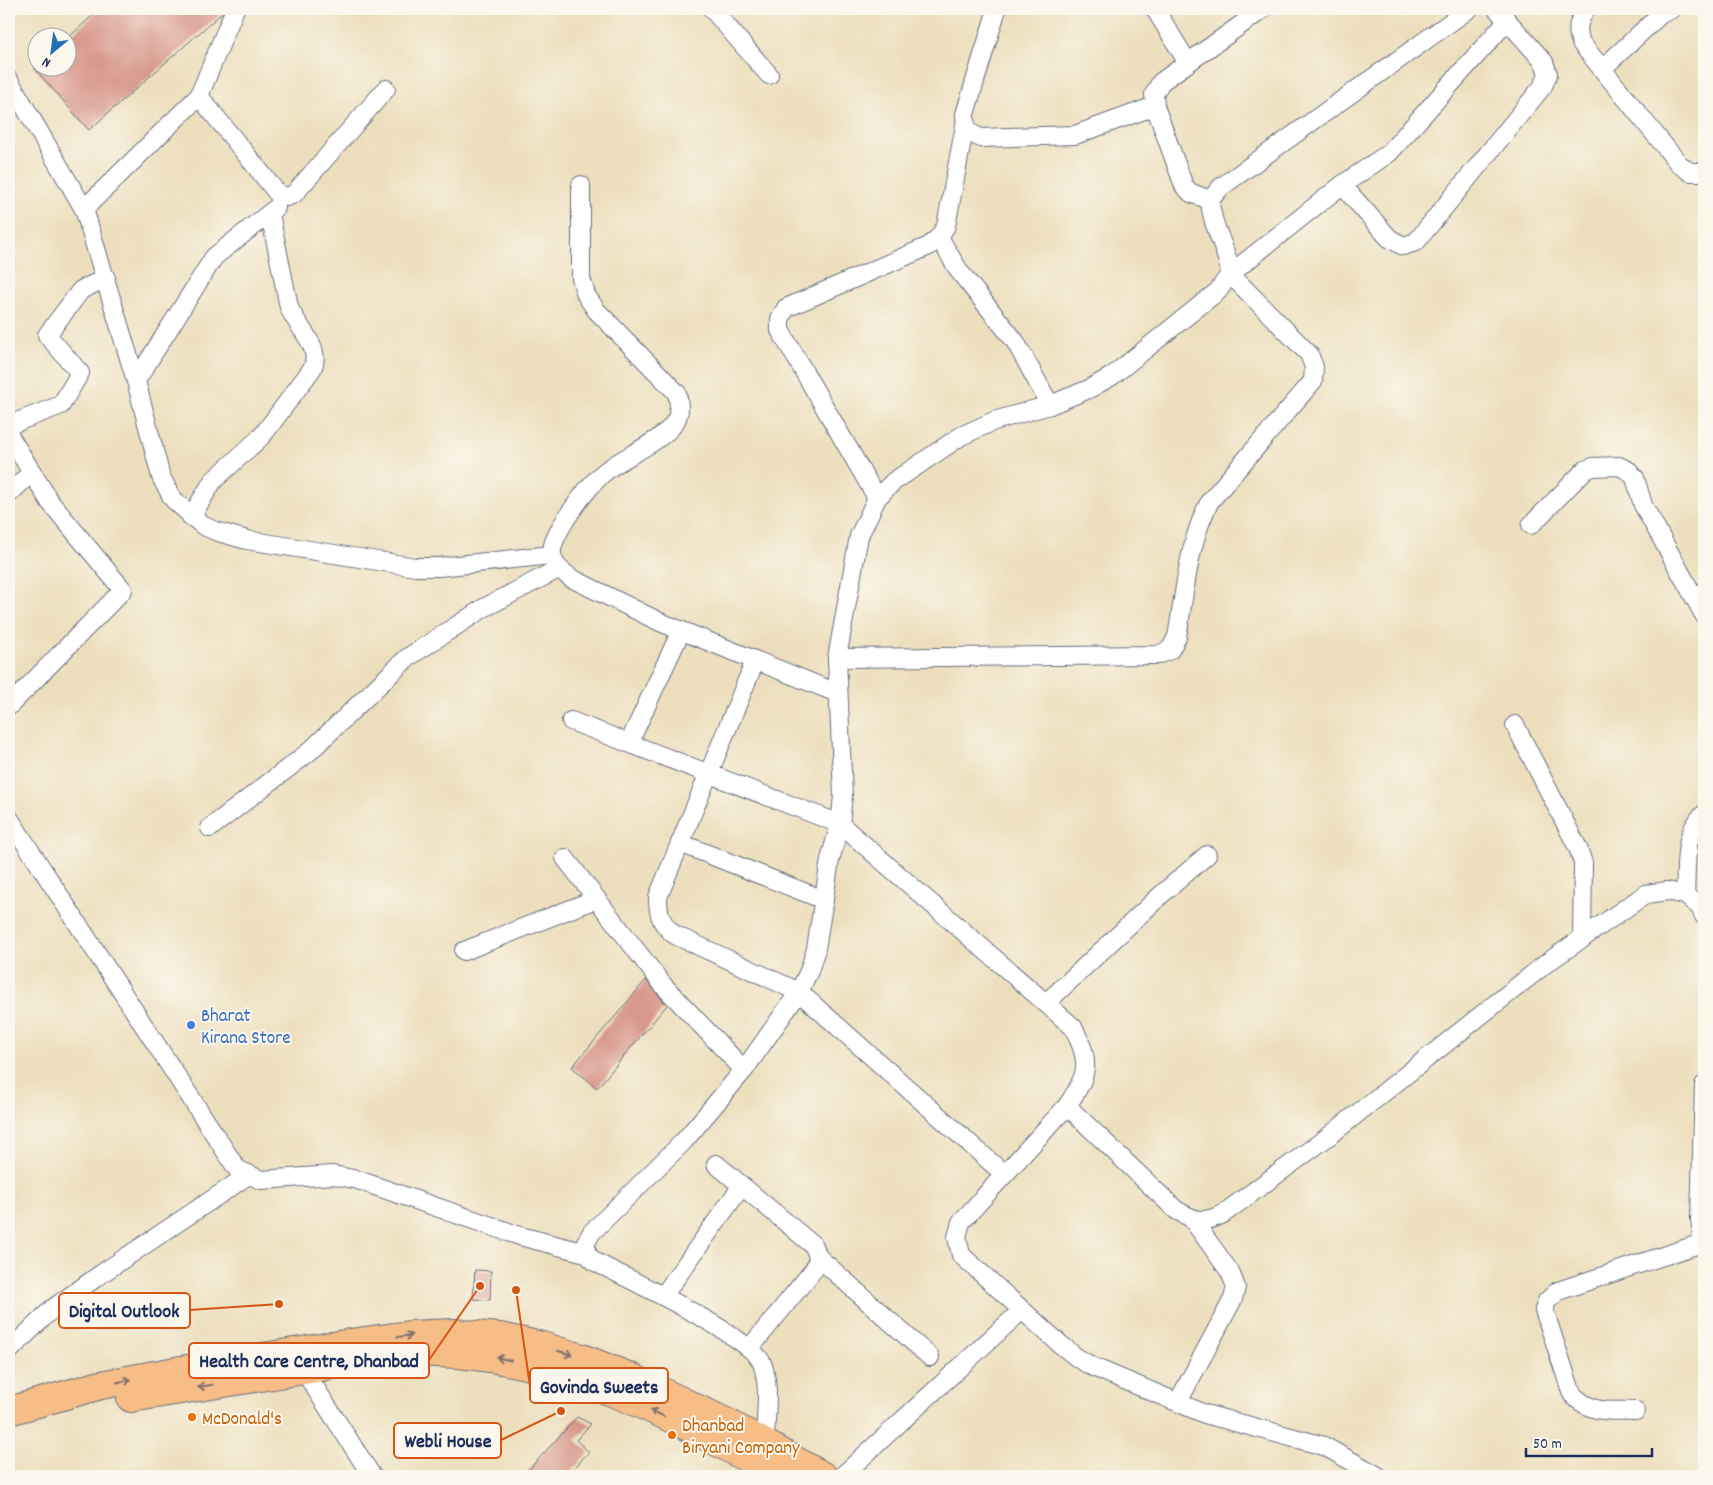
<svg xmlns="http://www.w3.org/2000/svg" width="1713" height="1485" font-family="Dekko,sans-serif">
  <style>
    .building { fill: #d8988c }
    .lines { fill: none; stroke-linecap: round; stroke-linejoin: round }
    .street-casing { stroke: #646d7f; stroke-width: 20 }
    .highway-casing { stroke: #646d7f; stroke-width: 30 }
    .street { stroke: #fff; stroke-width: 18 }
    .highway { stroke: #f6be86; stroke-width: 28 }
    .oneway { stroke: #7e6f70 }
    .shop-dot { fill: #3f7fe0; stroke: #fbf7ec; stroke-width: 2 }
    .food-dot { fill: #e8710a; stroke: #fbf7ec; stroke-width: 2 }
    .labels { text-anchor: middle; stroke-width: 4; stroke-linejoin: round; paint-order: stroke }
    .shop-label { font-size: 19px; fill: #366cbe; stroke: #fbf7ec; text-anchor: start }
    .food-label { font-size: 19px; fill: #c56008; stroke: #fbf7ec; text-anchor: start }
    .leader { fill: none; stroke: #d45514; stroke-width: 2 }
    .callout-dot { fill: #d45514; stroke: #fbf7ec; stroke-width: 2 }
    .callout { fill: #fbf7ec; stroke: #d45514; stroke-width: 2 }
    .callout-label { font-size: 20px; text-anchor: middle; font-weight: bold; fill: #1b2f5e }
  </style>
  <rect width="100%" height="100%" fill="#fbf7ec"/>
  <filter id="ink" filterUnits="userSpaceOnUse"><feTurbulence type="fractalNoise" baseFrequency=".02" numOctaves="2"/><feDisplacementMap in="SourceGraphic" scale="10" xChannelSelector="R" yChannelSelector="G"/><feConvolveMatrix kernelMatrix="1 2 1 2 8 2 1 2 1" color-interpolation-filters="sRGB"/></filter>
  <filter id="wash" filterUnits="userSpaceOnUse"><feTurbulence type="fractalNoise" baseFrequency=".0096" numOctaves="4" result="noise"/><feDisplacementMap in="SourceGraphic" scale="20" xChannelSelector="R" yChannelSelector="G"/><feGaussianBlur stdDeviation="1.12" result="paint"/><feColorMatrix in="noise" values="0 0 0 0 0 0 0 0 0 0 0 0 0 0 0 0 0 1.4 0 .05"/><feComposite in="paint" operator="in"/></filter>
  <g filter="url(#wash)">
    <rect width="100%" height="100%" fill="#eddfbd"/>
    <g id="blocks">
      <g class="building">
        <path d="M100,9H224L222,13L89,130L34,68H68V38Z"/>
        <path d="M646,980L667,1005L597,1088L572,1067Z"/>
        <path d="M475,1270L491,1271L490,1300L473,1299Z"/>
        <path d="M577,1417L591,1424L576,1440L589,1452L567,1476H523Z"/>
      </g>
    </g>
  </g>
  <g filter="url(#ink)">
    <use href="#blocks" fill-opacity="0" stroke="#646d7f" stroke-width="1"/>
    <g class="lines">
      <g class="street-casing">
        <g id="street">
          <path d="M712,9L769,75"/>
          <path d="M997,9L965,114C965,128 968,133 981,138L1075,135L1155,106"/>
          <path d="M1155,9L1188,63"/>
          <path d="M1586,9C1578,21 1576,29 1581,43L1679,164L1690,172H1704"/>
          <path d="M1602,69L1661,14L1672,9"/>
          <path d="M9,80L84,209L136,381L161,477L173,499L202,525L215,531L247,540L415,567H439L552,555"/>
          <path d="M199,96L278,194L287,197L294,194L386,89"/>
          <path d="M581,185V278L586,295L596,310L677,393C679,403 681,412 675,422C664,440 624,457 607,470C591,482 549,535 552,555C554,566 563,572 571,578L660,622L837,693"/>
          <path d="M1342,185L1389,238L1403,246L1416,242L1543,86L1548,74L1544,62L1497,9"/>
          <path d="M1210,200L1191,193L1184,186L1155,106L1154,94L1161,82L1263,9"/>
          <path d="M84,209L199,96L235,9"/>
          <path d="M939,237L959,271L1015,341L1050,405"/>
          <path d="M136,381L214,257L276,208"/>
          <path d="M9,425L61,405L80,373L47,335L81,290L106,278"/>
          <path d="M9,435L50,502L123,590L9,706"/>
          <path d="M9,494L32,472"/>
          <path d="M877,498L780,330V319L786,308L929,246L939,237L946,226L965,125"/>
          <path d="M191,517L213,481L262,436L312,369C323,347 297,328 289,307L270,214"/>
          <path d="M1531,525L1585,470L1593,467L1619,466L1629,471L1635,478L1643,505L1704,615"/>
          <path d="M837,658L1157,655L1170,650L1177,637C1185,592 1188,542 1210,501L1313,381L1314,367L1309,354L1230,274L1342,185L1389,153L1507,21"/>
          <path d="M755,661L658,897C658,915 661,924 675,935L799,992L1004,1174"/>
          <path d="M571,721L840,824L1073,1027C1091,1062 1089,1074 1067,1106L961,1222L957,1237L961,1255L1060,1344L1076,1357L1091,1366L1205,1414L1324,1446L1378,1476"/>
          <path d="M1515,725L1578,848L1583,863L1582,939"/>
          <path d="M629,743L681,631"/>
          <path d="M9,818L237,1169L261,1180L333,1175L358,1180L520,1236L586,1253"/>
          <path d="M210,828L309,752L407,658L482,609L558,569"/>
          <path d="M680,843L824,900"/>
          <path d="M565,858L663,985L744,1070"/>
          <path d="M1685,895C1687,868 1682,833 1704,814"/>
          <path d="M464,951L596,899"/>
          <path d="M1046,1003L1162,894L1207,855"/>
          <path d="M1704,1085L1700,1219L1704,1249"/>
          <path d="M1067,1106L1176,1210C1195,1221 1203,1224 1223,1214L1329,1136L1548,962L1646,894L1667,891L1685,895L1700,907L1704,916"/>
          <path d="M716,1164L814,1246L818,1257L815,1268L750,1348"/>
          <path d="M818,1257L930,1357"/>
          <path d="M663,1296L741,1187"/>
          <path d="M9,1351L52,1309L101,1274L247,1176"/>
          <path d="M299,1363L372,1476"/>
          <path d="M1178,1402L1233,1299L1236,1287L1230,1272L1192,1219"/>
          <path d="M1636,1411C1609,1410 1592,1415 1572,1394L1544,1310L1547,1301L1558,1291L1702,1243"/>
          <path d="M765,1443C765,1418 771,1386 762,1363C751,1337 625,1277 595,1262L586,1253V1242L592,1232L684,1141L744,1070L799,992L809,971L816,949L830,860L840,824L843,796L837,658L859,536L877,498L893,482L961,436L994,421L1050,405L1089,389L1112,376L1218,291L1230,274C1228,248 1211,227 1210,200L1221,187L1469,9"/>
          <path d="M842,1476L1021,1311"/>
        </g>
      </g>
      <g class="highway-casing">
        <g id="highway">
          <path d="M131,1398C191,1388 251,1379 310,1369C352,1362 395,1351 437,1353C561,1357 673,1415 778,1476"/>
          <path d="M9,1411L101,1385L181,1370L357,1342L409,1335L454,1333L500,1337L542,1346L582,1358L633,1378L730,1424L823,1476"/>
        </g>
      </g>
      <use href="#street" class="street"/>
      <use href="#highway" class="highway"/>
    </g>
    <defs><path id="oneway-shaft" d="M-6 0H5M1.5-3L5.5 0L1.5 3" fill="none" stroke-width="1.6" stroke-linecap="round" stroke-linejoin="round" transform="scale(1.25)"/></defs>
    <g class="oneway">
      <use href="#oneway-shaft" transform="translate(405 1336) rotate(-7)"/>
      <use href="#oneway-shaft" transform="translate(565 1353) rotate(17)"/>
      <use href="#oneway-shaft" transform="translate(504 1359) rotate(-169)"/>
      <use href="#oneway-shaft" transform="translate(124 1381) rotate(-11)"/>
      <use href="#oneway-shaft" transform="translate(205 1386) rotate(171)"/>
      <use href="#oneway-shaft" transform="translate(657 1413) rotate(-154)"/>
    </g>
  </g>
  <circle class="shop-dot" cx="191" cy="1025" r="5"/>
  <g class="food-dot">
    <circle cx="192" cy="1417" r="5"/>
    <circle cx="672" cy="1435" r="5"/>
  </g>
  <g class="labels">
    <g class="shop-label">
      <text x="201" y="1021">Bharat<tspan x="201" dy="22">Kirana Store</tspan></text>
    </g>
    <g class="food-label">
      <text x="202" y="1424">McDonald's</text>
      <text x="682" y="1431">Dhanbad<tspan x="682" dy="22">Biryani Company</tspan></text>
    </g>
  </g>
  <path class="leader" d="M279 1304L190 1310M480 1286L429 1360M516 1290L530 1386M561 1411L501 1440"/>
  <g class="callout-dot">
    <circle cx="279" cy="1304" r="5"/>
    <circle cx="480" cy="1286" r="5"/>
    <circle cx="516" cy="1290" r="5"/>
    <circle cx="561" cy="1411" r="5"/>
  </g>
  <g class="callout">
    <rect x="59" y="1293" width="131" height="35" rx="5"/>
    <rect x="189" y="1343" width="240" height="35" rx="5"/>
    <rect x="530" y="1368" width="138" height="35" rx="5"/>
    <rect x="394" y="1423" width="107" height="35" rx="5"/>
  </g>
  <g class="callout-label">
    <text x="124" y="1317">Digital Outlook</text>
    <text x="309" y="1367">Health Care Centre, Dhanbad</text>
    <text x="599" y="1393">Govinda Sweets</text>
    <text x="448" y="1447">Webli House</text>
  </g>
  <rect width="1713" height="1485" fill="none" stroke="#fbf7ec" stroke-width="30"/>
  <g transform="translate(52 52) rotate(209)"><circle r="24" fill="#fbf7ec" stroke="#a1a7b3"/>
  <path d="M0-4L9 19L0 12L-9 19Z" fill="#1f6fb2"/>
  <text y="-8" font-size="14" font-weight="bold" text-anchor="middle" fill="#1b2f5e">N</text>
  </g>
  <path d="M1526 1448v8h126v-8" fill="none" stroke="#1b2f5e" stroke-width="2.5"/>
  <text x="1533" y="1448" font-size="15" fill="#1b2f5e" stroke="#fbf7ec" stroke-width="4" paint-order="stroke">50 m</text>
</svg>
